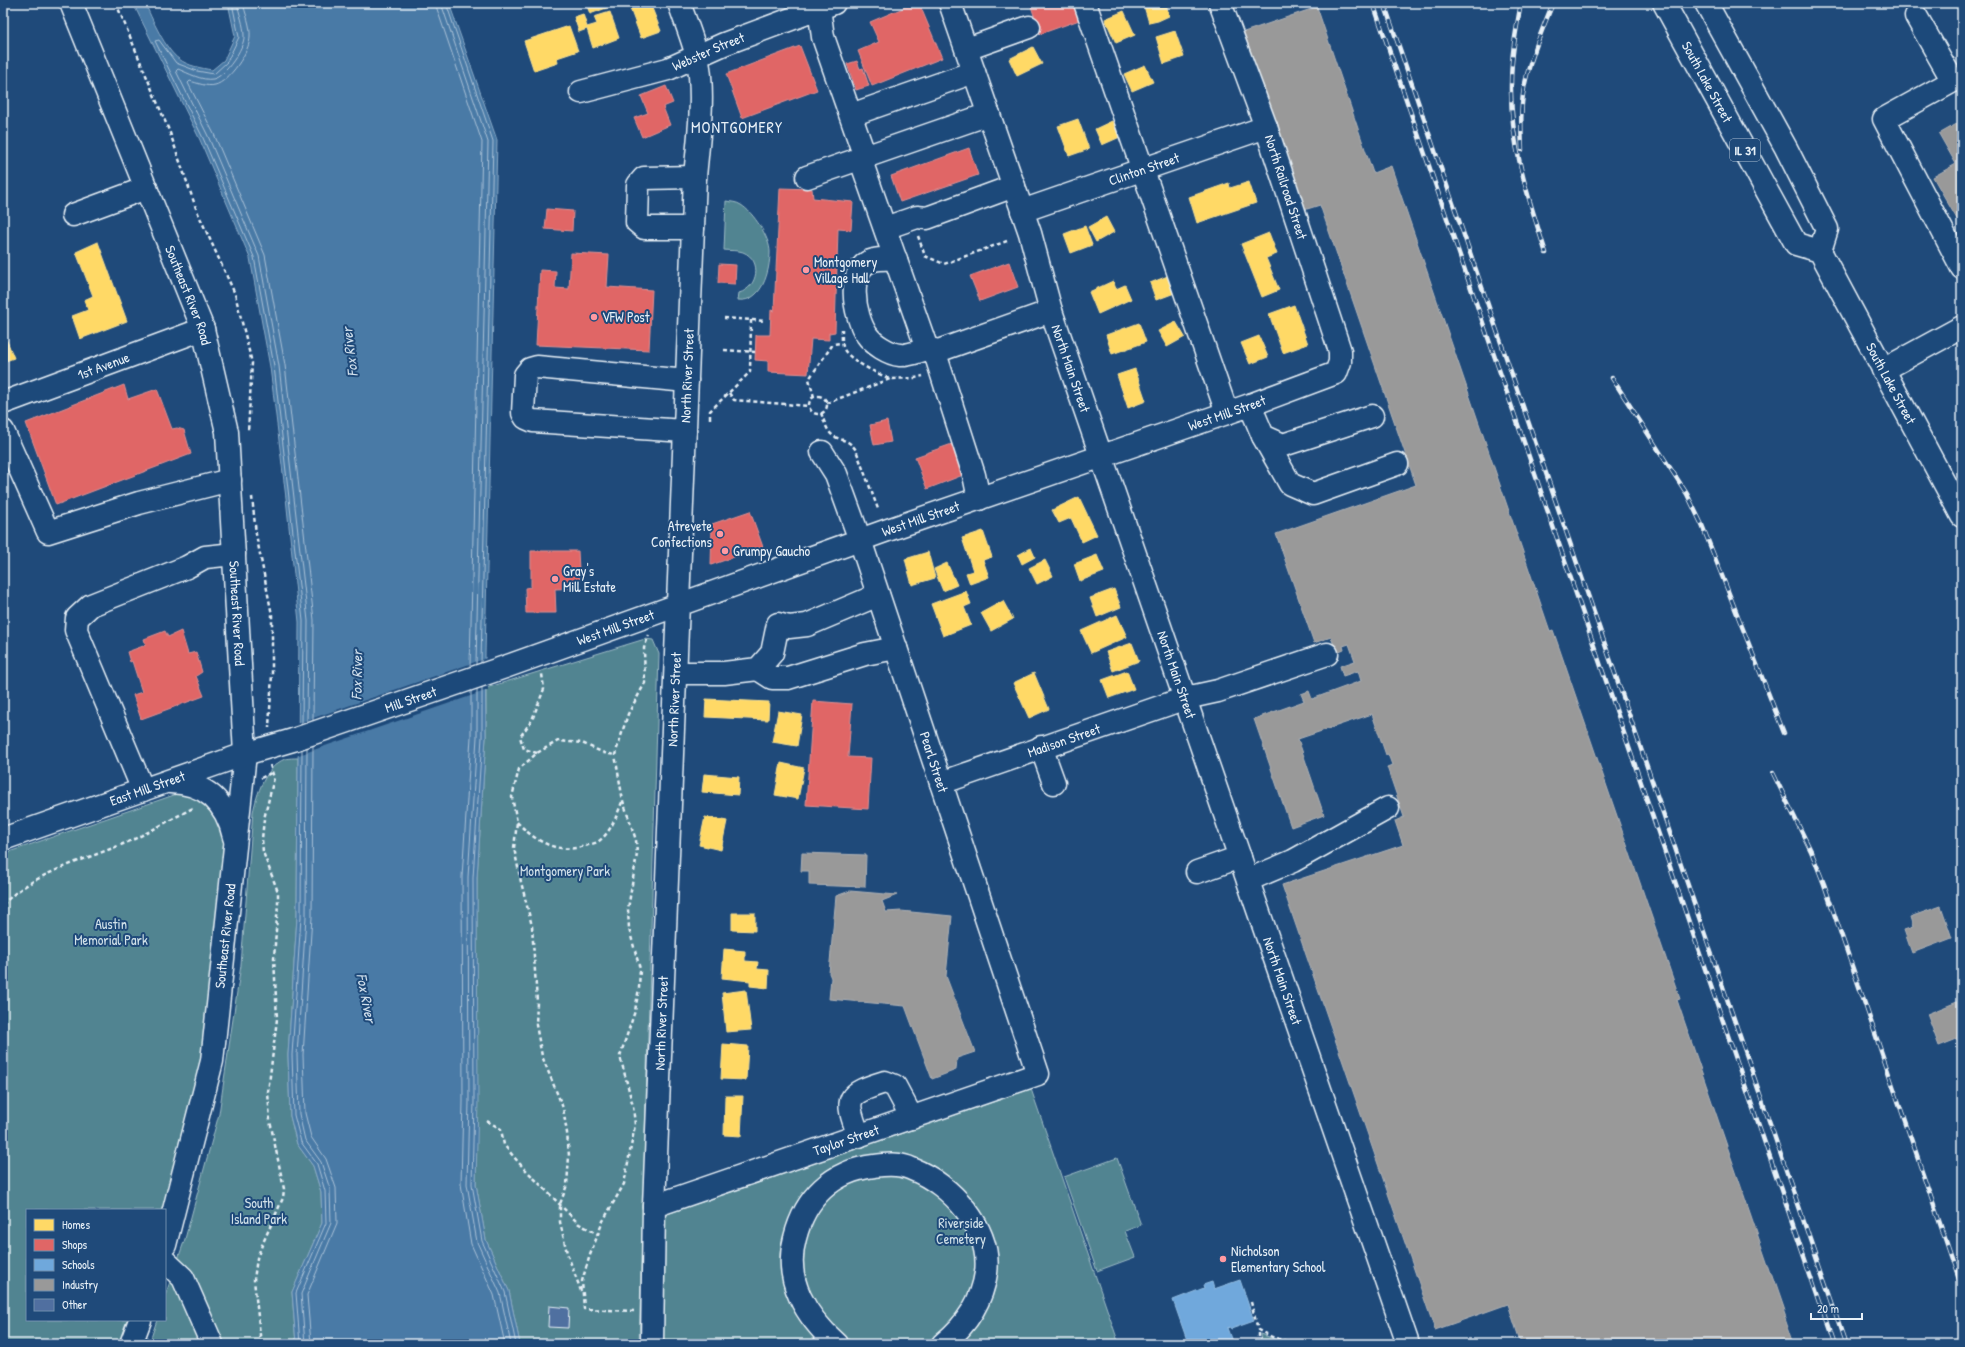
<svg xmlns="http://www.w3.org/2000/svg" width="1965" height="1347" font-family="'Patrick Hand',sans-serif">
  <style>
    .green { fill: #518491; stroke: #9cbac4 }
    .water { fill: #4a7aa6; stroke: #89aac7 }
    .pier { fill: #1f4a7a }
    .homes { fill: #ffd966; stroke: #f8e092 }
    .shops { fill: #e06666; stroke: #e29092 }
    .schools { fill: #6fa8dc; stroke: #93bee4 }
    .industry { fill: #999; stroke: #b1b3b6 }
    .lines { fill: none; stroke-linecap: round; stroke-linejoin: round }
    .shore { stroke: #a9c1d7; stroke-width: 1 }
    .building { fill: #506fa0; stroke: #e8f1f8 }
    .minor-casing { stroke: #e8f1f8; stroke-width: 25 }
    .major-casing { stroke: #e8f1f8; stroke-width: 25 }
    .path { stroke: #e8f1f8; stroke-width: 2.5; stroke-dasharray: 4 3; stroke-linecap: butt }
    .minor { stroke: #1f4a7a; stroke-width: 22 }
    .major { stroke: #1f4a7a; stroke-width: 22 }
    .rail-casing { stroke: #e8f1f8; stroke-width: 4.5 }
    .rail { stroke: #1f4a7a; stroke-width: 3; stroke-dasharray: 9; stroke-linecap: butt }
    .poi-dot { fill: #ff9aa2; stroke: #1f4a7a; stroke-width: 1.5 }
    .labels { text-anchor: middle; stroke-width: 4; stroke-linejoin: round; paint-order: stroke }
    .shield { fill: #1f4a7a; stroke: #acbfd2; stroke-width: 1 }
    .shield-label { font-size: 13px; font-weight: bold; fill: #e8f1f8 }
    .street-label { font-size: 14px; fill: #e8f1f8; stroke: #1f4a7a }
    .poi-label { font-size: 14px; fill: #e8f1f8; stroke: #1f4a7a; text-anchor: start }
    .park-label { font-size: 14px; fill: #d1e1e9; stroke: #1f4a7a }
    .water-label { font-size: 15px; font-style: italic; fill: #d0dfec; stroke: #1f4a7a }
    .quarter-label { font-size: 16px; letter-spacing: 1px; fill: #e8f1f8; stroke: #1f4a7a }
  </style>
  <rect width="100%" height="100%" fill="#1f4a7a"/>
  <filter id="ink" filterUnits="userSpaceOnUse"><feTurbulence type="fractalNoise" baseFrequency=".025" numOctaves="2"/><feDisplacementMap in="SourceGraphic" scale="8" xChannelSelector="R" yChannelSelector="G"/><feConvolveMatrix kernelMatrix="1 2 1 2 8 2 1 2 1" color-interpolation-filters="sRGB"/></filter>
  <g filter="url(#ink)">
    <g class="green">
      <path d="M726,201C731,202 737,202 741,205C753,212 770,238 770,252C770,271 762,303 738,300L739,293C758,288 763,260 743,252C738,250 730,251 724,250Z"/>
      <path d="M645,639L653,640L659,654L639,1344H520L509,1291L486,1240L476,1184L477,878L486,737V688Z"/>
      <path d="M298,758L297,917L288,1055L290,1116L297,1144L313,1166L321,1192L322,1223L292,1292L296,1344H149L157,1320H165V1296L185,1239L219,1114L241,965L253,812C257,794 265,767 285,759C289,758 294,758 298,758Z"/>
      <path d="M187,793L195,794L219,817L225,843L204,1060L165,1210H27V1320H132L123,1344H3V854L177,794Z"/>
      <path d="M1031,1089L1119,1344H663L664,1215Z"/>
      <path d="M1117,1158L1141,1225L1125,1231L1135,1257L1097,1271L1064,1177Z"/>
      <path d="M1260,1334L1289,1344H1261Z"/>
    </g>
    <path class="water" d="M133,3H145C151,17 166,51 179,59C188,66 201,68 212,70L224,60L235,36L228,3H449L497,140L485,655L486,737L477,878L478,1101L476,1184L486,1240L509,1291L520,1344H296L292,1292L322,1223L321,1192L313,1166L297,1144L290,1116L288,1055L297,917L299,622L286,498L270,367L250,258L200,140Z"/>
    <path class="pier" d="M487,658L488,690L296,756V724Z"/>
    <g class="homes">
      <path d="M586,3H607L609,7L590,14Z"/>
      <path d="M628,3H650L661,31L641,38Z"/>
      <path d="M1143,3H1166L1169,16L1158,21L1149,23Z"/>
      <path d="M1124,11L1135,35L1116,43L1105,19Z"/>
      <path d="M610,12L619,38L593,48L587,29L579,32L574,17L583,14L587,27L597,24L594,17Z"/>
      <path d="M569,26L578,51L557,58L558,63L534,71L524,41Z"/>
      <path d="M1175,31L1184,57L1164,64L1156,37Z"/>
      <path d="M1033,47L1042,64L1017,76L1009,59Z"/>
      <path d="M1145,65L1153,82L1132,91L1124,74Z"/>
      <path d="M1078,119L1089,149L1069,156L1058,126Z"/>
      <path d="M1112,121L1120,137L1102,145L1095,129Z"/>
      <path d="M1249,182L1256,203L1197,223L1189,197L1229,183L1230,188Z"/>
      <path d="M1106,217L1114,232L1096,242L1088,227Z"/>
      <path d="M1085,226L1092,245L1071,253L1064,234Z"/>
      <path d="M1269,233L1277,254L1266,258L1279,290L1262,297L1241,244Z"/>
      <path d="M98,242L127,321L80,339L72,316L88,310L84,300L93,296L76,252Z"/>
      <path d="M1173,274L1180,291L1156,300L1150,283Z"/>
      <path d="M1113,281L1116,289L1125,285L1131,299L1098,314L1089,292Z"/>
      <path d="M1294,305L1308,344L1283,353L1269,314Z"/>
      <path d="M1176,322L1185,337L1167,347L1158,331Z"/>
      <path d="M1139,323L1146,342L1112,354L1106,335Z"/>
      <path d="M5,336L14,358L3,362V337Z"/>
      <path d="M1259,336L1268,357L1250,364L1241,343Z"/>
      <path d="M1135,369L1146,401L1128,408L1117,375Z"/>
      <path d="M1079,497L1097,535L1082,542L1071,518L1059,523L1052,510Z"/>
      <path d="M983,531L992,557L983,560L989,577L970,584L966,573L973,571L962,538Z"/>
      <path d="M1031,548L1035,557L1022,564L1018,555Z"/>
      <path d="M928,552L935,578L912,585L905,559Z"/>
      <path d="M1097,555L1104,572L1080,581L1074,564Z"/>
      <path d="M1045,560L1053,576L1037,584L1029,568Z"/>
      <path d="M947,563L957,585L943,591L934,569Z"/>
      <path d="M1114,589L1121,607L1097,617L1090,598Z"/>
      <path d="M966,591L971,604L964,607L971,625L943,636L931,604Z"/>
      <path d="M1003,601L1013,619L991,631L981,613Z"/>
      <path d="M1117,615L1127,637L1091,653L1081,631Z"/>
      <path d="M1132,643L1139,661L1113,671L1106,652Z"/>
      <path d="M1127,671L1134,689L1109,698L1102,680Z"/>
      <path d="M1034,673L1049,709L1029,718L1013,683Z"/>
      <path d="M706,699L769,702L768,720L705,717Z"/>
      <path d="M778,711L802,715L797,746L772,742Z"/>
      <path d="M781,763L804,768L798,799L775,795Z"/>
      <path d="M704,774L739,777L738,795L702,792Z"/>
      <path d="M705,817L727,821L721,850L699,845Z"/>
      <path d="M732,913H755V931L732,930Z"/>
      <path d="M724,949L745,951V961L758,962L757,969L769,970L768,988L750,986V981L722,978Z"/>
      <path d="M746,990L751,1030L726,1032L722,993Z"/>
      <path d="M723,1044L748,1046L746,1080L721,1079Z"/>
      <path d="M725,1096H743L741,1136L724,1135Z"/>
    </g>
    <g class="shops">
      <path d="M709,3H721L711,7Z"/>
      <path d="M915,3H919L942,58L872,86L858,51L879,42L870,22Z"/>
      <path d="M1030,3H1079L1085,18L1040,34Z"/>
      <path d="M800,46L817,90L742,118L726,74Z"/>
      <path d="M857,61L860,69L863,68L869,86L856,90L847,64Z"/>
      <path d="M666,86L673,103L663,107L670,125L642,137L634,118L648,113L641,96Z"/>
      <path d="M969,148L978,175L900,202L891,176Z"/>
      <path d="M780,188L812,189L813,198L853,202L851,230L838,229L835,332L829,333V340L811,339L808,374L768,372V361L755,360L756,335H770L771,310L774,311Z"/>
      <path d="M547,209L573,211L572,231L545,229Z"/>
      <path d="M571,253L609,255L607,287L652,290L649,350L536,345L540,270L556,271L555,288L569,289Z"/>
      <path d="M1009,262L1018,287L980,301L970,276Z"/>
      <path d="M719,264L736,265L735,284L718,283Z"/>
      <path d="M124,385L128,399L157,389L172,429L177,428L184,430L191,454L56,505L26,423Z"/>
      <path d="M887,421L891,442L874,445L870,425Z"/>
      <path d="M952,444L963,475L927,489L915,457Z"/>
      <path d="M750,511L763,547L711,565L712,524Z"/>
      <path d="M531,551H578L580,588L555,589L556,613H526L525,588L531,587Z"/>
      <path d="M165,631L168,637L181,631L188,654L196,652L202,672L196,676L204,696L141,719L133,695L142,692L132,661L130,662L127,652L146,645L144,639Z"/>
      <path d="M813,701L852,704L848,757L871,758L868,809L806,805Z"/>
    </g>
    <path class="schools" d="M1240,1280L1254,1321L1231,1329L1230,1327L1227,1328L1233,1344H1183L1188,1343L1173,1300L1204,1288L1203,1285L1212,1282L1214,1289Z"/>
    <g class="industry">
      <path d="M1317,7L1373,173L1391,166L1550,631L1553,630L1680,999L1677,1000L1795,1344H1521L1508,1304L1435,1330L1282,885L1403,845L1395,821L1404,817L1387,767L1392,765L1388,754L1386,755L1372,714L1298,739L1324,815L1291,827L1254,719L1304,701L1301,694L1309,691L1312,699L1361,681L1358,671L1343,676L1340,666L1355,661L1349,644L1343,646L1344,650L1337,653L1331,637L1314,643L1276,534L1416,485L1320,205L1304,210L1244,32Z"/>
      <path d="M1962,121V216L1957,219L1933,177L1956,164L1939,134Z"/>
      <path d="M802,853L866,855L865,887L809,885V871H801Z"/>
      <path d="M850,891L897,895L882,901L886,912L901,911L952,916L946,976L975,1052L957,1058L956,1070L932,1079L905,1006L829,999L831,978L829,973L836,896Z"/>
      <path d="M1941,906L1952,938L1912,953L1904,930L1913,927L1910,917Z"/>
      <path d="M1962,1000V1037L1939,1046L1927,1014Z"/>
    </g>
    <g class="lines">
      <g class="shore">
        <path d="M232,3L239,37L227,62L214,74L197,71L176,63L159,40L155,41L203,138L254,257L274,366L303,621L302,724"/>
        <path d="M237,3C239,13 244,25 244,36C245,47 225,77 213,79C202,81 188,73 178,69L176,71L208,136L259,256L279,366L308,621L307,722"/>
        <path d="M243,3C245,13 251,26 250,37C250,51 229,82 215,85C207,87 197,83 190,81L188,83L214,134L265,255L285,365L314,620L313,720"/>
        <path d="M435,3L482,142L470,666"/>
        <path d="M441,3L488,142L476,664"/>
        <path d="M446,3L493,141L481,663"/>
        <path d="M482,688V737L473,878L474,1101L472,1184L482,1241L505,1292L516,1344"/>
        <path d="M477,689V737L468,877L469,1101L467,1184L477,1242L500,1293L511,1344"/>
        <path d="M471,691V737L462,877L463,1101L461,1184L471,1244L494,1295L505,1344"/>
        <path d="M300,1344L296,1293L326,1223L325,1191L317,1164L301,1142L294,1115L292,1055L301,917L302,750"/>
        <path d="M305,1344L301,1294L331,1223L330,1189L321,1162L305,1140L299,1114L297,1055L306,917L307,748"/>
        <path d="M311,1344L307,1295L337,1223L336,1188L326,1159L311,1137L305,1113L303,1055L312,917L313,746"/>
      </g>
    </g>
    <path class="building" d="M549,1306L569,1308L568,1328L548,1327Z"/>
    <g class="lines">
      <g class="minor-casing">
        <g id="minor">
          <path id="s1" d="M71,3L203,329L227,432L245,754L212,1061L165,1245"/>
          <path id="s2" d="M950,3L1030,233L1051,311L1408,1344"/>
          <path d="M1085,3L1227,413"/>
          <path d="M819,8L823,37L865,157"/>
          <path d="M1916,16L1953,81L1884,119L1962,268"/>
          <path d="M967,49L1029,27"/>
          <path id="s3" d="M581,92L668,69L724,44L834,3"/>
          <path d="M851,115L974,72"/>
          <path d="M860,158L927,349L938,351L1051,311"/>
          <path d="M807,177L989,114"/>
          <path id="s4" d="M1022,211L1266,127"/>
          <path d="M73,215L146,188"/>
          <path d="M693,228H644L637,222L638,185L644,178L695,177"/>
          <path d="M885,228L917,217L927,218L1014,186"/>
          <path d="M896,259C889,259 881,258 874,260C845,266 854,317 867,335C873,344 889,354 900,355C908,356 919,351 927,349"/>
          <path d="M934,350L974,475L979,499"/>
          <path d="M1883,370L1962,327"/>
          <path id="s5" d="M3,403L203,329"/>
          <path d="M1250,405L1263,436L1283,445L1372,416"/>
          <path d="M3,431L48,532L139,503L230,480"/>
          <path d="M685,431L533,421L526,418L523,413L525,375L530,369L537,367L687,381"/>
          <path d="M1263,436L1290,484L1313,494L1397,464"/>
          <path d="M758,669L772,678H788L865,654L896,648"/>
          <path d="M676,673H724L758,669L772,653L778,624L789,627L807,625L878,595"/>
          <path d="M1041,747L1054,783"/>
          <path d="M170,782C206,783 226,802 234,837"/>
          <path id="s6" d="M941,783L1186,698L1218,691L1327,654"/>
          <path d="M143,790L76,630L77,618L91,605L187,567L205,557L234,554"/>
          <path id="s7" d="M3,839L245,754L293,740L505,667L885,531L1250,405L1336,373L1340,362V351L1266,127L1220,3"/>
          <path d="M1197,872L1240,857"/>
          <path d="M1248,880L1293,861L1388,808"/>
          <path d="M859,1136C844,1097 846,1094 885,1082L895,1086L912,1118"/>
          <path id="s8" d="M654,1206L1038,1074L860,540L836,474L822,452"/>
          <path d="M165,1261L183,1278L212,1344"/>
          <path d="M131,1344L140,1320"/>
          <path id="s9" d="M652,1344L654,1206L695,177C698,143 703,109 700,76C698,51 687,26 679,3"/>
          <path d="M837,1344C806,1317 783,1280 795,1238C805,1198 832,1171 874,1166C887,1164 900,1163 912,1169C951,1184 992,1229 986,1273C982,1302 965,1326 943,1344"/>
        </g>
      </g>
      <g class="major-casing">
        <g id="major">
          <path id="s10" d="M1664,3L1796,244L1820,251L1962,516"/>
          <path d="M1706,3L1786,148L1827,229L1820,251"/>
        </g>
      </g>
      <g class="path">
        <path d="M116,3L170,133L197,211L235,294L252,363L248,432"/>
        <path d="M918,236L925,256L944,264L1007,241"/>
        <path d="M724,318L765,321"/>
        <path d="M842,329C842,336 841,345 845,351C854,363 877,373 890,379"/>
        <path d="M724,350L755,352"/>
        <path d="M729,393L734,400L809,406"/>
        <circle cx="818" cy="405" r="9"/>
        <path d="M814,397L809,379L833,344L842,343"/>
        <path d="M827,403L890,379L915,378L923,376"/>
        <path d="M821,413C824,420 826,429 831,434C840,442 847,437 856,450L878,509"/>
        <path d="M710,419V411L750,372L751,320"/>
        <path d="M252,497L256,534L272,615V674L269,728"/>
        <path d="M537,753L524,749L520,737L532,720L544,689L542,674"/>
        <path d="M261,778L271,773"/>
        <path d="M517,822C537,843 559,855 588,845C591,844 597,843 599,841C611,832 617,815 622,802"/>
        <path d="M3,905C28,874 92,858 130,841C152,831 173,818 195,807"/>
        <path d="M487,1121L501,1129L504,1145L519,1163L579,1224L598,1234"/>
        <path d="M581,1291L567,1253L560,1222V1204L567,1185L569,1156L567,1133L563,1108L542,1056L536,1025L537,1002L532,926L521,882L514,848L517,822L512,797L519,769L537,753L558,741L582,743L604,753L615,755"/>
        <path d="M1251,1302L1258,1330L1272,1337L1296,1344"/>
        <path d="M634,1311L584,1309L582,1281L590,1255L603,1221L624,1184L635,1125L633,1106L620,1056L635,1011L639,988L640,969L629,929L628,909L637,854L636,840L623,801L615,755L628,714L645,683L644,648L649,635"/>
        <path d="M261,1344L254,1280L257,1258L262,1245L283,1198L284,1189L270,1121L268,1092L277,1019L274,958L278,903V892L263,852L262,839L264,819L274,778L270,765"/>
        <path d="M1258,1344V1331"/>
      </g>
      <use href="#minor" class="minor"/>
      <use href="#major" class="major"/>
      <g class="rail-casing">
        <g id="rail">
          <path d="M1373,3L1834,1344"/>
          <path d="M1384,3L1846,1344"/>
          <path d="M1521,3C1516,30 1511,57 1511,85C1510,143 1528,198 1546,253"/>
          <path d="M1522,150C1521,127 1520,102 1526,79C1532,53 1543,28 1553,3"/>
          <path d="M1612,378L1687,494L1702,525L1784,733"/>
          <path d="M1773,773L1811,851L1824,884L1962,1288"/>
        </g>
      </g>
      <use href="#rail" class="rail"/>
    </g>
  </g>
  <g class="poi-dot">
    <circle cx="806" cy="270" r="4"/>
    <circle cx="594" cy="317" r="4"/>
    <circle cx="720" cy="534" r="4"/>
    <circle cx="725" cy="551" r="4"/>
    <circle cx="555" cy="579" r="4"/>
    <circle cx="1223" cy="1259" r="4"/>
  </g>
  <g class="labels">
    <rect class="shield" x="1730" y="139" width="30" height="22" rx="3"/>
    <g class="shield-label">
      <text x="1745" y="155">IL 31</text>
    </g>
    <g class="street-label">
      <text dy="5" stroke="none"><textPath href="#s3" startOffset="134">Webster Street</textPath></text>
      <text dy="5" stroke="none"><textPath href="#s10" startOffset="90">South Lake Street</textPath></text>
      <text dy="5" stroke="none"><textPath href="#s4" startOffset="129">Clinton Street</textPath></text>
      <text transform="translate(1286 187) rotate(72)" y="5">North Railroad Street</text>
      <text dy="5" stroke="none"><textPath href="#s1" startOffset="315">Southeast River Road</textPath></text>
      <text dy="5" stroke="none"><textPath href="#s5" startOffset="107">1st Avenue</textPath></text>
      <text dy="5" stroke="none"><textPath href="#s2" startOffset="385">North Main Street</textPath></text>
      <text dy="5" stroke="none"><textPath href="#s9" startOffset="969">North River Street</textPath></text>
      <text dy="5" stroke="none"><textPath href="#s10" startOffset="450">South Lake Street</textPath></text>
      <text dy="5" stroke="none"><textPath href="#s7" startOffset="1296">West Mill Street</textPath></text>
      <text dy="5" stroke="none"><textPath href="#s7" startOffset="972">West Mill Street</textPath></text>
      <text dy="5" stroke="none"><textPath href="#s1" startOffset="639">Southeast River Road</textPath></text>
      <text dy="5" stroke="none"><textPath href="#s7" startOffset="648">West Mill Street</textPath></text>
      <text dy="5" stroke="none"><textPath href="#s2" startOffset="709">North Main Street</textPath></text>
      <text dy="5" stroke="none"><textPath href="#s7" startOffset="431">Mill Street</textPath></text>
      <text dy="5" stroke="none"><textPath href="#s9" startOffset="645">North River Street</textPath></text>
      <text dy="5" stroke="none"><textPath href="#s6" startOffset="130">Madison Street</textPath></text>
      <text transform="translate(934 762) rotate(72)" y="5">Pearl Street</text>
      <text dy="5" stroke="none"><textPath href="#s7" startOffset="153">East Mill Street</textPath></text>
      <text transform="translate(225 936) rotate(-84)" y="5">Southeast River Road</text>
      <text dy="5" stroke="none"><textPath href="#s2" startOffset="1033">North Main Street</textPath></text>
      <text dy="5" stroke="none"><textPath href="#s9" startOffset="321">North River Street</textPath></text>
      <text dy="5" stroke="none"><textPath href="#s8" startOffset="203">Taylor Street</textPath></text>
    </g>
    <g class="poi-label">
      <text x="814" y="267">Montgomery<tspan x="814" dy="16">Village Hall</tspan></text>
      <text x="602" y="322">VFW Post</text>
      <text x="712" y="531" text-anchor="end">Atrevete<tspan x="712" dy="16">Confections</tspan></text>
      <text x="733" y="556">Grumpy Gaucho</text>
      <text x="563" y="576">Gray's<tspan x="563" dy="16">Mill Estate</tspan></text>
      <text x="1231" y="1256">Nicholson<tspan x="1231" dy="16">Elementary School</tspan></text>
    </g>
    <g class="park-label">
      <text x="565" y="876">Montgomery Park</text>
      <text x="111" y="929">Austin<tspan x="111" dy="16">Memorial Park</tspan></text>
      <text x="259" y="1208">South<tspan x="259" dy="16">Island Park</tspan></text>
      <text x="961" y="1228">Riverside<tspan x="961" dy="16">Cemetery</tspan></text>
    </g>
    <g class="water-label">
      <text transform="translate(350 352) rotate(-97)" y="5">Fox River</text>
      <text transform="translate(357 675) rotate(-89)" y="5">Fox River</text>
      <text transform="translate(366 998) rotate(79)" y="5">Fox River</text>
    </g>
    <g class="quarter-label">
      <text x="737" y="133">MONTGOMERY</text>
    </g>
  </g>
  <rect width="1965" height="1347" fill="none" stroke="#1f4a7a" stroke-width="16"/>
  <rect x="8" y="8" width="1949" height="1331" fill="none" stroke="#e8f1f8" stroke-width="1.5" filter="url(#ink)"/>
  <rect x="26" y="1209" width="140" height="112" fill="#1f4a7a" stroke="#6f8dac"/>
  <rect x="34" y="1219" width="20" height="12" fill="#ffd966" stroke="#6f8dac"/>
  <text x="62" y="1229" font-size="12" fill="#e8f1f8">Homes</text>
  <rect x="34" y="1239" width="20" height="12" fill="#e06666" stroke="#6f8dac"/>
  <text x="62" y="1249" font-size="12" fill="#e8f1f8">Shops</text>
  <rect x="34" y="1259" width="20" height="12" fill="#6fa8dc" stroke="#6f8dac"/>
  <text x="62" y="1269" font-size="12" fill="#e8f1f8">Schools</text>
  <rect x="34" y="1279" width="20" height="12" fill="#999999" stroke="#6f8dac"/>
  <text x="62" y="1289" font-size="12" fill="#e8f1f8">Industry</text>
  <rect x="34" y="1299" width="20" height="12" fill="#506fa0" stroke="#6f8dac"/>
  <text x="62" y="1309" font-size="12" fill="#e8f1f8">Other</text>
  <path d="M1811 1313v6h51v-6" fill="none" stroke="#e8f1f8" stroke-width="2"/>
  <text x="1817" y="1313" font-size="12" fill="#e8f1f8" stroke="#1f4a7a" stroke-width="3" paint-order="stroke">20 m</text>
</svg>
